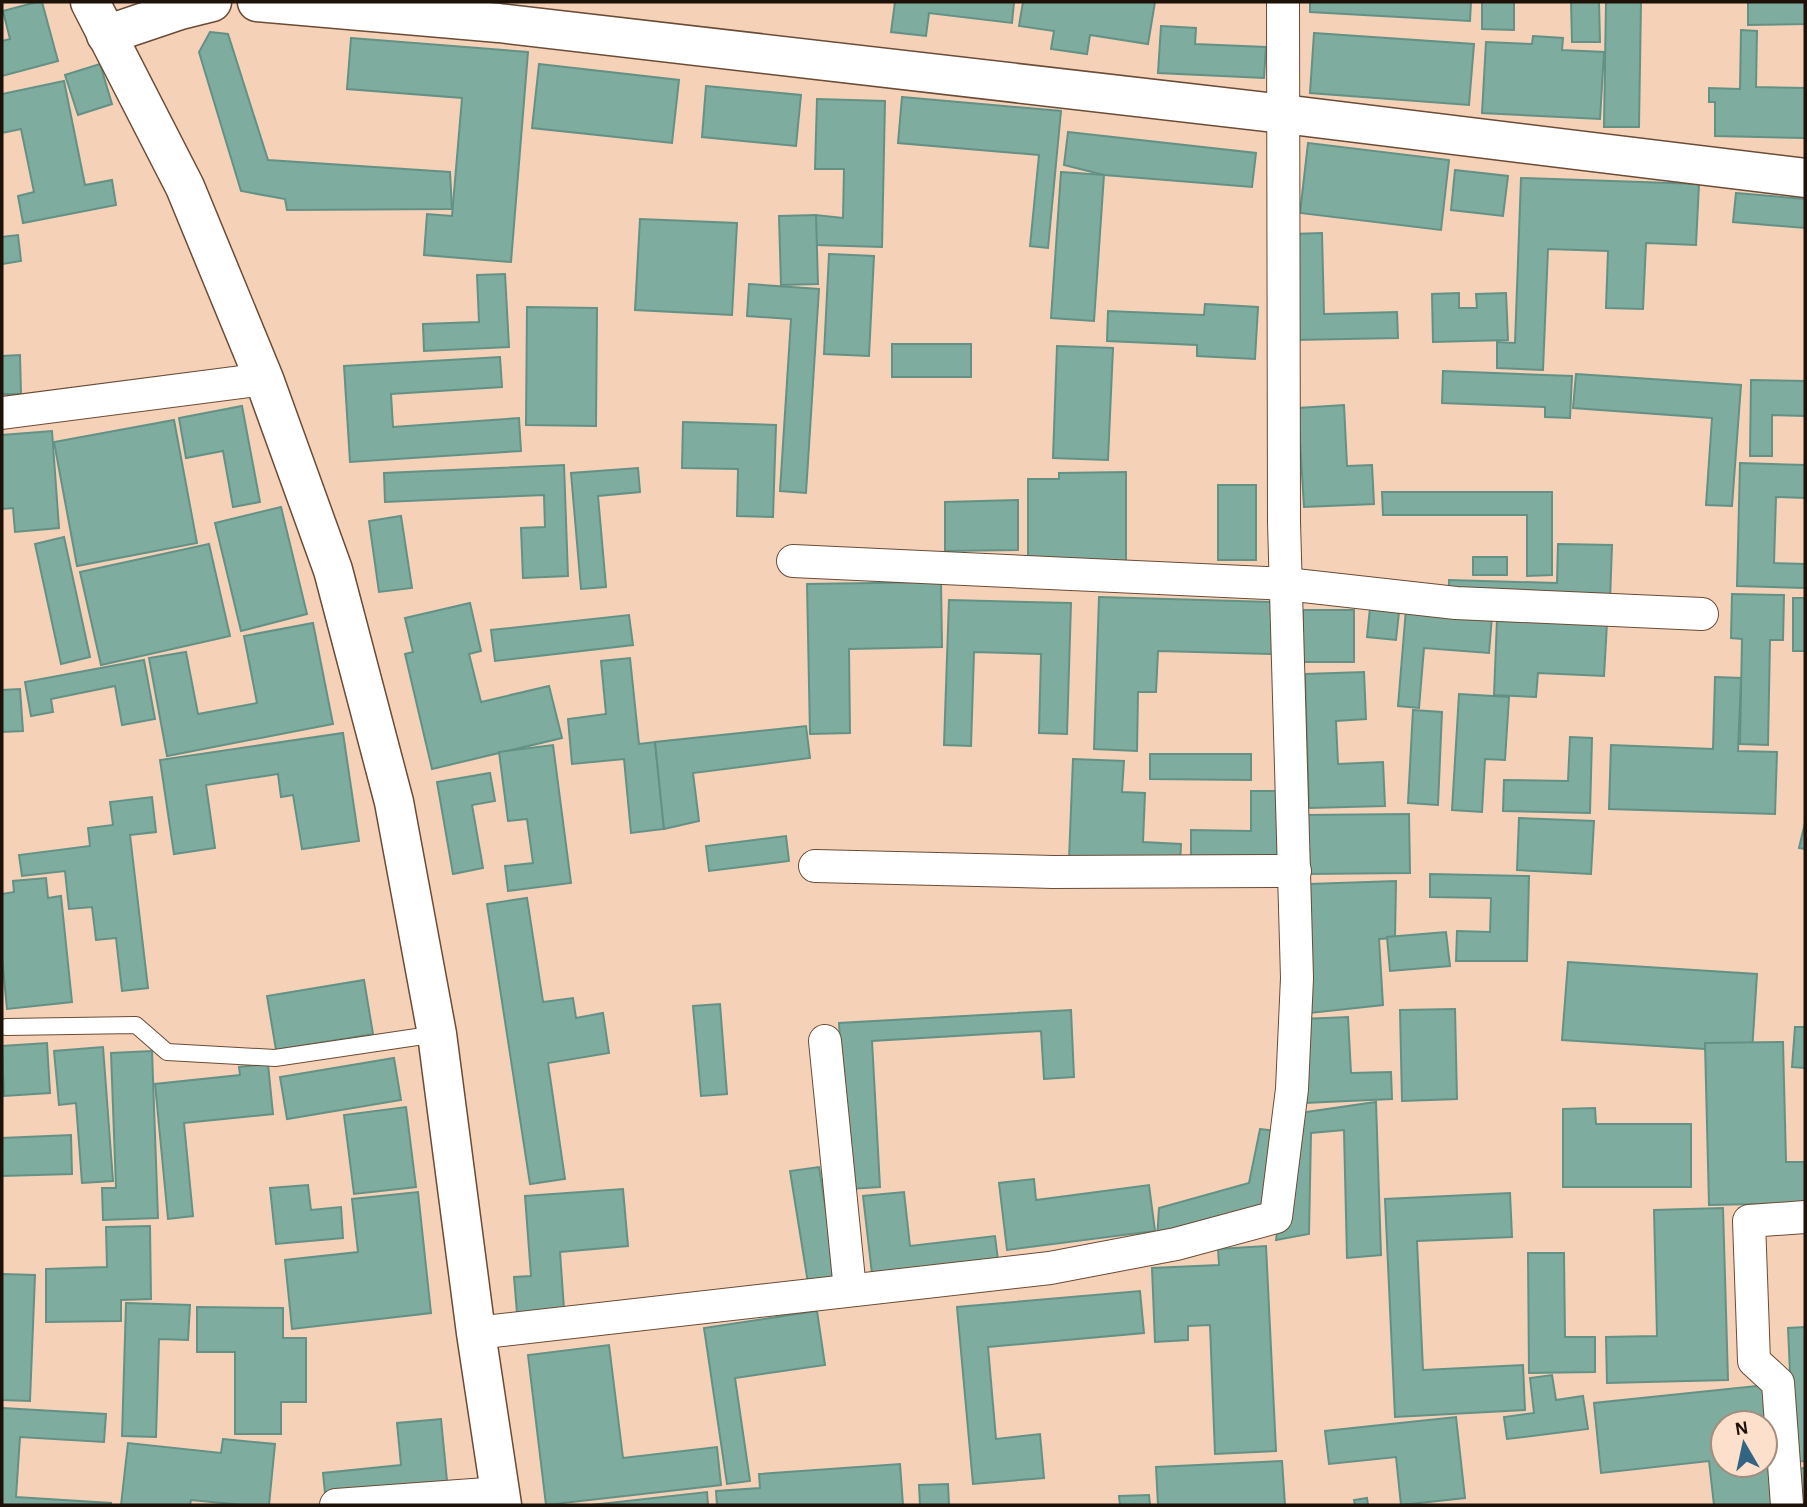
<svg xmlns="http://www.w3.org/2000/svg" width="1807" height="1507" font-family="'Alegreya Sans',sans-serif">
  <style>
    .building { fill: #7eac9f; stroke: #649185; stroke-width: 2; fill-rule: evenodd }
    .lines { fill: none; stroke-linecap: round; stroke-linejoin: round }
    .service-casing { stroke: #6a4c37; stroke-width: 18 }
    .minor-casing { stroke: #6a4c37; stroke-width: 34 }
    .tertiary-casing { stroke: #6a4c37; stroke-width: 41 }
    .secondary-casing { stroke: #6a4c37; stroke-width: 41 }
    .service { stroke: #fff; stroke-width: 16 }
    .minor { stroke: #fff; stroke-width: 32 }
    .tertiary { stroke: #fff; stroke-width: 38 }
    .secondary { stroke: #fff; stroke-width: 38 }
  </style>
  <rect width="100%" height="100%" fill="#f5d1b8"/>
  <g class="building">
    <path d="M37,2H42L58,61L2,76V41L10,39L3,11Z"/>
    <path d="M895,2H1014L1012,23L929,13L926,36L891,32Z"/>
    <path d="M1023,2H1155L1148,44L1090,35L1087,54L1051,49L1054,31L1019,26Z"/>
    <path d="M1310,2H1471L1470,21L1310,12Z"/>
    <path d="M1482,2H1514V30L1482,29Z"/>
    <path d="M1571,2H1599L1600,42H1572Z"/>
    <path d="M1606,2H1641L1639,127H1604Z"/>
    <path d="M1748,2H1805V24L1748,25Z"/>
    <path d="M1161,26L1196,28L1195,44L1266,47L1264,78L1158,73Z"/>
    <path d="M1741,30L1757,31L1756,87L1805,88V138L1715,136V102H1709V88L1740,89Z"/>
    <path d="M210,32L228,34L268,160L450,172L452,209L287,210L285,199L241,191L199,52Z"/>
    <path d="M1314,33L1474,44L1469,105L1310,93Z"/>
    <path d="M1533,36L1563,38L1562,50L1604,52L1600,119L1482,113L1486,42L1532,44Z"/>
    <path d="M351,38L528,52L511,262L424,255L427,214L452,216L462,98L347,89Z"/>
    <path d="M100,64L112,104L78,115L65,75Z"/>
    <path d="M539,64L679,80L672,143L532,128Z"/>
    <path d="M64,81L85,185L112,180L116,205L23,223L18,196L34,192L21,129L2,133V94Z"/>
    <path d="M706,86L801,95L796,146L702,137Z"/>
    <path d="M902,97L1061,111L1048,248L1030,246L1039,155L898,143Z"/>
    <path d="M817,99L885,101L882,247L815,245L816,215L843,218L844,169H815Z"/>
    <path d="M1068,132L1256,153L1252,187L1104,175L1064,165Z"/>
    <path d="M1308,143L1449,160L1441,230L1300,213Z"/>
    <path d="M1455,170L1508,176L1503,216L1451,210Z"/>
    <path d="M1061,172L1104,175L1094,321L1051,318Z"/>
    <path d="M1521,178L1699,184L1696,245L1646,243L1643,309L1606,308L1608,251L1548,249L1543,370L1497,368V342L1515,343Z"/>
    <path d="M1736,193L1805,199V228L1733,222Z"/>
    <path d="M816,215L818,284L781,285L779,216Z"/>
    <path d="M640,219L737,223L732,315L635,310Z"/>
    <path d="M1322,233L1324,314L1397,312L1398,338L1294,340L1292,234Z"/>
    <path d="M18,235L21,261L2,264V237Z"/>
    <path d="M829,254L874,256L869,356L824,354Z"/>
    <path d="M505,274L509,347L424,351L423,324L479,322L477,275Z"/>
    <path d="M749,284L819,289L806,493L780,491L791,319L747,316Z"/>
    <path d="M1459,293V308H1477L1476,294L1506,293L1508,340L1433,342L1432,294Z"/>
    <path d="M1205,304L1258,307L1255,359L1197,356V345L1107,341L1108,311L1204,315Z"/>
    <path d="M527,307L597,308L596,426L526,425Z"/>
    <rect x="892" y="344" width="79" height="33"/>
    <path d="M1057,346L1113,348L1108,460L1053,458Z"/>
    <path d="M20,355L21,394H2V356Z"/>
    <path d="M500,357L502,387L391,394L393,427L519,418L521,451L350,462L344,366Z"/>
    <path d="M1443,371L1572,376L1570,418L1545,417V407L1442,403Z"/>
    <path d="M1576,374L1741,385L1732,506L1706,505L1712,418L1573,408Z"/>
    <path d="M1751,380L1805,381V416L1772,415V456H1750Z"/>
    <path d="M1344,405L1347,466L1372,465L1374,504L1304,507L1298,408Z"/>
    <path d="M242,406L260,502L233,507L223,451L186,458L179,418Z"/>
    <path d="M174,420L197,543L77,566L54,442Z"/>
    <path d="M683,422L776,425L773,517L737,516L738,469L682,468Z"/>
    <path d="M52,431L59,528L15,532L13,508L2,509V435Z"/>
    <path d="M1740,463L1805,465V498L1776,497L1774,563L1805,564V588L1737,586Z"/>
    <path d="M564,465L568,576L523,578L521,528L545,527L544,495L385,502L384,473Z"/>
    <path d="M638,468L640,492L598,496L606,587L581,589L571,473Z"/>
    <path d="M1126,472V562L1028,563V479H1059V473Z"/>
    <rect x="1218" y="485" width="38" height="75"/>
    <path d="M1382,492H1552V575L1527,576V515H1383Z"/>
    <path d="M1018,500V550L945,551V502Z"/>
    <path d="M281,507L307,614L241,631L215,523Z"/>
    <path d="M401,516L412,588L379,592L369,521Z"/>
    <path d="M64,537L90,657L61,664L35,544Z"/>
    <path d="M209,544L230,636L101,665L80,572Z"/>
    <path d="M1558,544L1612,545L1610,601L1449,597V580L1557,583Z"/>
    <rect x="1473" y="557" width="34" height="18"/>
    <path d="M941,582L942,647L849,649L850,733L810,734L807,584Z"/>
    <path d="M1732,594L1784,595L1783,640H1770L1768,745L1740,744L1742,639L1731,638Z"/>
    <path d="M1099,597L1273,602L1272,654L1158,651L1156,692H1138L1137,751L1094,749Z"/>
    <rect x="1793" y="598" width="12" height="53"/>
    <path d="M949,600L1071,603L1067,734L1039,733L1041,654L974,652L971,746L944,745Z"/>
    <path d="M470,603L481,651L469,654L481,702L549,686L562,738L432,769L405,654L413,652L405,618Z"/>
    <path d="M1370,608L1399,612L1396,640L1367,637Z"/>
    <path d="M1406,609L1492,616L1489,653L1424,648L1419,708L1398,706Z"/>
    <rect x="1303" y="610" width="51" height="52"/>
    <path d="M629,615L633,645L495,661L491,630Z"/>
    <path d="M1497,619L1607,623L1604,676L1538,673L1536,697L1494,695Z"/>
    <path d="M313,623L333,724L167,756L149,658L186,652L198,714L257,703L244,636Z"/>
    <path d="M630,658L639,744L655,742L664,829L631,833L624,759L572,764L568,719L606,714L601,661Z"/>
    <path d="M144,660L155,719L122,725L115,686L51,699L53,712L31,716L25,682Z"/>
    <path d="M1364,672L1366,719L1336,721L1338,764L1383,762L1385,806L1309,808L1305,674Z"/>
    <path d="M1715,677L1741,678L1738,751L1777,752L1775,814L1609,809L1611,745L1713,749Z"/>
    <path d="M20,689L23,731L2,732V690Z"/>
    <path d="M1459,694L1509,697L1505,760L1485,759L1482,812L1452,810Z"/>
    <path d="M1413,710L1442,712L1438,805L1408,803Z"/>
    <path d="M806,726L810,758L693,773L699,821L664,829L655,742Z"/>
    <path d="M343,733L359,841L302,849L293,795L281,797L278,774L206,785L215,848L174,854L160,760Z"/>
    <path d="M1570,737L1592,738L1590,813L1503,811L1504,780L1568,781Z"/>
    <path d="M553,745L571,883L508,891L505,866L533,863L527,819L508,821L499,752Z"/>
    <path d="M1150,754H1251V780L1150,779Z"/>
    <path d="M1073,759L1124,761L1122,792L1145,793L1143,842L1181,844L1180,863L1069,859Z"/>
    <path d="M490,773L495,801L472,805L483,868L453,874L437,782Z"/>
    <path d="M1251,791H1284L1283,859L1191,858V830L1251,831Z"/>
    <path d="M152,797L156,832L130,835L148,988L122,991L116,938L96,940L92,907L69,909L65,871L22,876L19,855L90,846L88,828L113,825L110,802Z"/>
    <path d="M1409,814L1410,873L1306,874L1305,815Z"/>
    <path d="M1519,818L1594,821L1591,874L1517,870Z"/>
    <path d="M1805,823V849L1799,848Z"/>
    <path d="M786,836L789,861L709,871L706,846Z"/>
    <path d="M1430,874L1529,876L1527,961H1456L1457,931L1490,932L1491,898L1430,897Z"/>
    <path d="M46,878L48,898L61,896L72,1002L7,1009L2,958V894L14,892L13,881Z"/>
    <path d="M1396,881L1395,938L1379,939L1383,1005L1310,1013V884Z"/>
    <path d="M527,898L543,1002L573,998L576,1018L603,1013L609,1053L548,1063L565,1179L530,1184L487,904Z"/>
    <path d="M1446,932L1450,966L1390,971L1387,937Z"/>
    <path d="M1568,962L1757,974L1752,1052L1562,1040Z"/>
    <path d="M364,980L373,1034L276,1050L267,996Z"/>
    <path d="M720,1004L727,1094L701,1096L693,1006Z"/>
    <path d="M1455,1009L1457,1099L1402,1101L1400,1010Z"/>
    <path d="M1071,1010L1074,1077L1044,1079L1041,1031L872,1041L880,1187L849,1189L839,1023Z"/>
    <path d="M1348,1017L1351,1073L1391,1072L1392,1099L1305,1103L1302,1019Z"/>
    <path d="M1795,1027H1805V1068L1792,1067Z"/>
    <path d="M1783,1042L1786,1162H1805V1203L1709,1205L1705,1043Z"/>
    <path d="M47,1043L50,1093L4,1096L2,1046Z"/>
    <path d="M103,1047L113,1181L82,1183L76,1103L59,1105L54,1051Z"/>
    <path d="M152,1051L158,1218L103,1220L102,1188H116L111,1053Z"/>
    <path d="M394,1058L401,1100L287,1119L280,1077Z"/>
    <path d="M268,1064L273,1114L184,1123L193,1216L168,1219L155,1084L240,1075L239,1067Z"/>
    <path d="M1376,1102L1381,1255L1347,1258L1344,1130L1311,1133L1309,1234L1276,1240L1293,1114Z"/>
    <path d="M406,1107L416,1187L354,1194L344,1115Z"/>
    <path d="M1595,1108L1596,1124H1691V1187H1563V1109Z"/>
    <path d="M1260,1129L1276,1131L1265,1211L1157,1240L1159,1208L1249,1183Z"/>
    <path d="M71,1135L72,1174L2,1176V1138Z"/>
    <path d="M819,1167L837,1278L808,1283L790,1171Z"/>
    <path d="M1034,1179L1036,1200L1149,1185L1155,1231L1007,1250L999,1183Z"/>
    <path d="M308,1185L311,1210L341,1207L343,1238L276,1244L270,1188Z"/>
    <path d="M623,1189L628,1246L560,1252L564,1309L517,1313L514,1277L531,1276L525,1196Z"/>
    <path d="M418,1192L431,1313L292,1329L285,1260L358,1252L352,1199Z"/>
    <path d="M904,1192L910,1246L995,1236L998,1260L872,1274L863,1196Z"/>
    <path d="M1510,1193L1512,1237L1417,1241L1423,1370L1523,1365L1525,1410L1395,1417L1385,1199Z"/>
    <path d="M1723,1208L1728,1380L1607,1383L1606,1337L1657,1336L1654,1210Z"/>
    <path d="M150,1226L151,1299L121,1300V1321L46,1322V1269L107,1267L106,1227Z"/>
    <path d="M1266,1246L1276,1451L1215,1454L1210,1325L1188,1326V1340L1155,1342L1152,1268L1219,1265L1218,1249Z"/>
    <path d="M1528,1253H1564L1565,1337H1595V1372L1529,1373Z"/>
    <path d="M2,1274L35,1275L30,1401L2,1400Z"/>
    <path d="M1140,1291L1144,1333L988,1347L996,1439L1040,1434L1044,1478L973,1484L957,1307Z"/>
    <path d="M126,1303L190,1305L188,1340L159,1339L156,1437L122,1436Z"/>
    <path d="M197,1307L283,1308V1338H306V1402H281V1434H235V1352H197Z"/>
    <path d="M817,1311L825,1365L735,1378L750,1481L727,1484L704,1328Z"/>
    <path d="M1805,1327V1461L1794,1462L1788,1328Z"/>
    <path d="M609,1345L623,1458L717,1447L721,1485L546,1505L528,1355Z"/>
    <path d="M1552,1375L1556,1400L1583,1396L1588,1429L1507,1439L1504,1417L1534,1413L1530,1378Z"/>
    <path d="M1766,1385L1779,1505H1714L1709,1461L1601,1473L1594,1403ZM1723,1423H1765V1465H1723Z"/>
    <path d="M2,1408L106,1414L104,1442L20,1437L16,1497L111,1503V1505H2Z"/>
    <path d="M1456,1417L1465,1498L1401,1505L1396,1457L1329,1464L1325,1431Z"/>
    <path d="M441,1419L448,1491L326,1503L323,1473L401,1465L397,1423Z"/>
    <path d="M223,1439L275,1444L269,1505H243L191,1500L190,1505H121L128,1443L221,1453Z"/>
    <path d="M1282,1461L1285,1505H1158L1156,1467Z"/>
    <path d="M900,1464L903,1505H717L716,1491L760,1488L759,1474Z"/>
    <path d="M1805,1468V1505H1797L1793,1469Z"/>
    <path d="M948,1484L949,1505H920L919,1485Z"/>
    <path d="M707,1492L708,1505H591Z"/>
    <path d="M1149,1495L1150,1505H1120L1119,1496Z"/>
    <path d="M1367,1498L1368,1505H1355L1354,1500Z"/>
  </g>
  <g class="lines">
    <g class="service-casing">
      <path id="service" d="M6,1027L136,1025L167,1052L275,1058L437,1034"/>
    </g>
    <g class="minor-casing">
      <g id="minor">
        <path d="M2,413L264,379"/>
        <path d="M793,561L1286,584L1456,603L1702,614"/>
        <path d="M815,866L1053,872L1295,871"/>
        <path d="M825,1041L850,1290"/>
        <path d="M476,1333L1050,1268L1176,1244L1276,1217L1292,1089L1297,978L1284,522L1283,2"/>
        <path d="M336,1505L500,1493"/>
        <path d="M1787,1505L1778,1383L1754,1361L1749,1221L1805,1217"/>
      </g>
    </g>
    <g class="tertiary-casing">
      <g id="tertiary">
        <path d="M257,2L499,23L1283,114L1805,178"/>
        <path d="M106,35L180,10L212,2"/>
      </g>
    </g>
    <g class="secondary-casing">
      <path id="secondary" d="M90,2L185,187L264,379L333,570L394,802L437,1034L476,1333L502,1505"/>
    </g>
    <use href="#service" class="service"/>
    <use href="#minor" class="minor"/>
    <use href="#tertiary" class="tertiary"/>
    <use href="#secondary" class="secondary"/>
  </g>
  <rect width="1807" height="1507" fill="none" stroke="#1d1108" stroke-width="7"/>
  <g transform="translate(1744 1444) rotate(351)"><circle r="33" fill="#fde0cc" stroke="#a38d7e" stroke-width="2"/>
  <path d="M0-5L12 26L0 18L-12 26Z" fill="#336582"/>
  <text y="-10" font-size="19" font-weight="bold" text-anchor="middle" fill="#1d1108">N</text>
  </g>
</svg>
